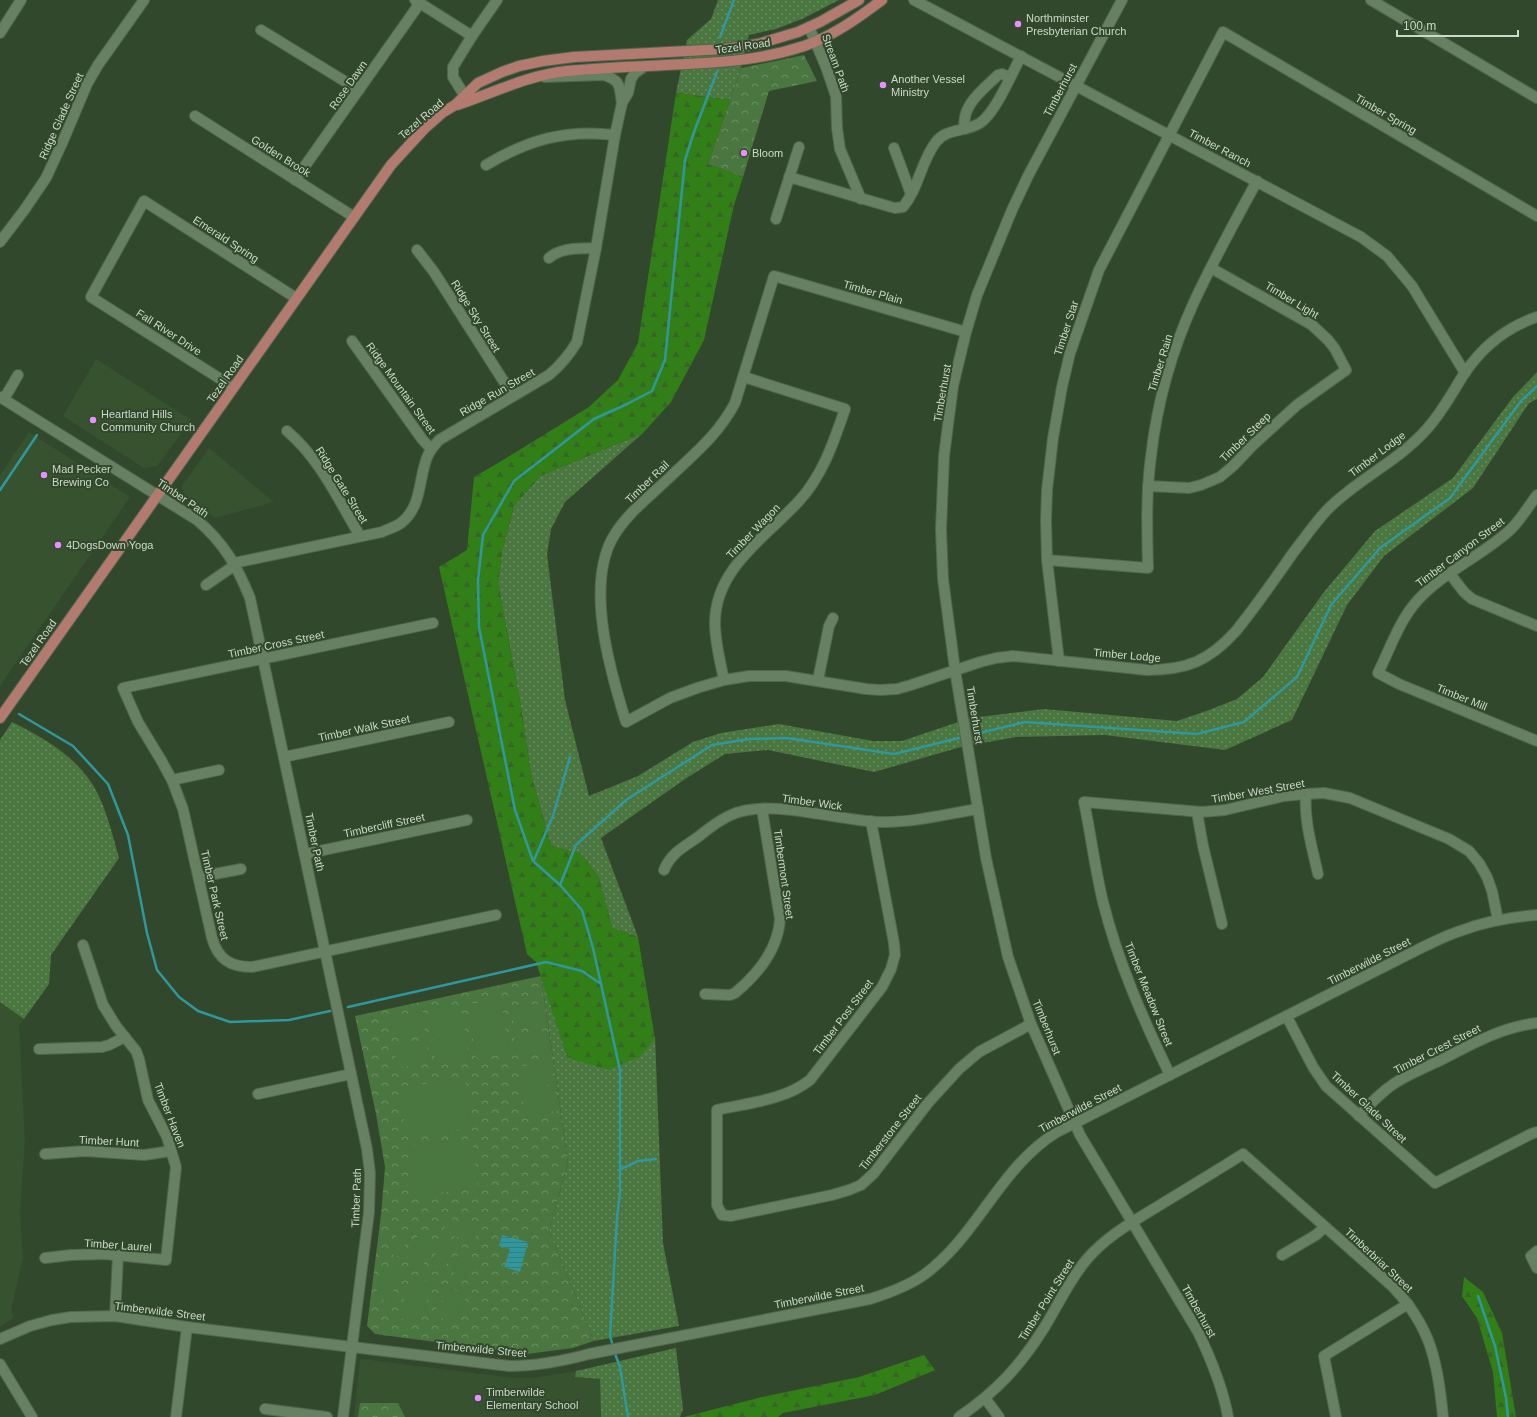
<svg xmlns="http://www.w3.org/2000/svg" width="1537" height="1417" font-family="Arial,sans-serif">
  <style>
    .built { fill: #36522f }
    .grass { fill: url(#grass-dots) }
    .forest { fill: url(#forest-firs) }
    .park { fill: url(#park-crowns) }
    .pitch { fill: #4a763f }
    .water { fill: url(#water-rules) }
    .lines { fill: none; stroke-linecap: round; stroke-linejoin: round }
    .stream { stroke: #30989d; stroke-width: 2.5 }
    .minor-casing { stroke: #52654d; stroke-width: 12 }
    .major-casing { stroke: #52654d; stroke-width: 12 }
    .minor { stroke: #678061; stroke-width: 10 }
    .major { stroke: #b37b70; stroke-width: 10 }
    .poi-dot { fill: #e88eff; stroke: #32482c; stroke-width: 1.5 }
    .labels { text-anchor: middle; stroke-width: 4; stroke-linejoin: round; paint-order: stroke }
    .poi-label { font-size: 11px; fill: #cbd9c8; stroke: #32482c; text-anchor: start }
    .street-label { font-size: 11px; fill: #cbd9c8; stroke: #32482c }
  </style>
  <defs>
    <pattern id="grass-dots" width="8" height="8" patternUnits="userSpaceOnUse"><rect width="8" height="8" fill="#4a763f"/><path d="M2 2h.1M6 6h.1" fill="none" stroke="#6b8f62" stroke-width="1.8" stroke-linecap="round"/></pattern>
    <pattern id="forest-firs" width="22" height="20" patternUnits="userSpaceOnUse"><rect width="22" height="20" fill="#327f18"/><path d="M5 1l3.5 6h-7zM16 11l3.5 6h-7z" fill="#366626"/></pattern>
    <pattern id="park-crowns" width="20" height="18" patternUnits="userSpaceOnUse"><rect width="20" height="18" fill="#4a763f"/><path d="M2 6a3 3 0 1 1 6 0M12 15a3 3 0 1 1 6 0" fill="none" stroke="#6b8f62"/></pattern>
    <pattern id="water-rules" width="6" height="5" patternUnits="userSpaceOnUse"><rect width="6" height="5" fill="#30989d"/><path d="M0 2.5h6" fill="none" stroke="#347e80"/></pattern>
  </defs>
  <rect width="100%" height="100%" fill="#32482c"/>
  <g class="built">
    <path d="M96,359L191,420L157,466L144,468L63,416Z"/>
    <path d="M29,432L130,497L0,686V475Z"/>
    <path d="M209,448L274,502L215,518L184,494L182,486Z"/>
    <path d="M0,1002L24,1019L19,1025L25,1141L20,1213L23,1258L11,1310L14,1318L0,1326Z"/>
    <path d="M363,1359L515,1378H533L576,1371L575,1377L600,1379L601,1417H354L360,1361Z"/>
  </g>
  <g class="grass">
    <path d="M718,0H839L802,19L776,29L749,35L741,68L730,100L676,93L687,40L711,19Z"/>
    <path d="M1537,372V399L1529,403L1473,488L1384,556L1347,605L1292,720L1225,750L1105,735L1016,737L961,747L874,772L768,750L725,754L685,779L601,838L638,937L612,928L599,878L581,854L551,846L531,774L521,707L498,583L502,551L514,506L540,476L643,433L565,502L551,529L547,554L565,700L589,796L638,776L693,742L721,733L779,724L873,741H902L970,718L1044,709L1177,721L1209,710L1237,699L1263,677L1324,592L1375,531L1453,478L1513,397Z"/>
    <path d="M12,722C40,736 69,752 88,778C104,798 112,833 119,858L51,955L49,984L24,1019L0,1002V740Z"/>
    <path d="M541,976L568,1058L639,1057L655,1036L663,1243L679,1326L594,1341L549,1231L568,1162Z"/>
    <path d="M676,1348L683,1409L680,1417H601L600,1379L575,1377L576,1371Z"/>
  </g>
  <g class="forest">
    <path d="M676,93L730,100L708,164L743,177L734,205L704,340L671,402L643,433L540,476L514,506L502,551L498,583L521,707L531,774L551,846L581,854L599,878L612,928L638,937L655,1039L639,1057L608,1070L568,1058L536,962L527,954L439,567L467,550L474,477L503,460L589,407L618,380L638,343Z"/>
    <path d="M1464,1277L1483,1292L1502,1333L1516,1417H1497L1493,1372L1477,1318L1462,1296Z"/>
    <path d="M924,1355L935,1370L875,1395L783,1413L778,1417H684L762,1397L859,1377Z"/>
  </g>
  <g class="park">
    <path d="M804,55L817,81L769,91L743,177L708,164L741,68Z"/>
    <path d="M541,976L568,1162L549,1231L594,1341L573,1348L527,1354L375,1334L367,1326L381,1215L385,1167L376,1114L355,1016Z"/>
    <path d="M360,1403H398L405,1417H358Z"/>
  </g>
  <g class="pitch">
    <path d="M501,1000L509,1054L476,1058L468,1004Z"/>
    <path d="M544,1003L547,1025L514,1029L511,1007Z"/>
    <path d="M461,1005L469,1060L436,1064L428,1010Z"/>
    <path d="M423,1012L425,1034L393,1038L390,1016Z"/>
    <path d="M547,1030L550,1052L517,1056L514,1035Z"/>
    <path d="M426,1042L430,1063L397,1068L394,1046Z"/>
    <path d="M551,1062L554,1084L521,1089L518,1067Z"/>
    <path d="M465,1079L471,1128L406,1136L400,1087Z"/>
    <path d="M555,1089L558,1111L525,1115L522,1093Z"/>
    <path d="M472,1139L478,1188L413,1196L407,1147Z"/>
    <path d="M447,1218L479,1227L474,1242L443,1233Z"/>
    <path d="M397,1233L407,1236L401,1257L391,1254Z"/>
    <path d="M418,1235L430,1239L423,1267L410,1263Z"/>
    <path d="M439,1241L452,1245L444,1273L431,1269Z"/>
    <path d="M460,1247L473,1251L465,1279L453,1275Z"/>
    <path d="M384,1268L399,1272L390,1302L375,1297Z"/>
    <path d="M410,1277L432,1283L420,1324L399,1318Z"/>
    <path d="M443,1286L467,1294L463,1307L439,1300Z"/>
    <path d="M438,1302L463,1309L459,1323L434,1316Z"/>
  </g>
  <path class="water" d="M502,1235L528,1242L520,1272L504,1267L510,1249L499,1246Z"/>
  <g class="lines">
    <g class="stream">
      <path d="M720,37L734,0"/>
      <path d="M0,490L37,435"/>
      <path d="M19,714L73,746L108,784L128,835L147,933L157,970L179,997L198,1011L230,1022L289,1020L330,1011"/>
      <path d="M975,734L1025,722L1197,734L1244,722L1297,677L1331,605L1380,548L1450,498L1521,401L1537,386"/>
      <path d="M534,860L553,816L570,757"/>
      <path d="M560,885L576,845L626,800L712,745L749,739L787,738L894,754L959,738"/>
      <path d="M348,1007L546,962L582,971L601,984"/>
      <path d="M621,1169L638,1161L656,1159"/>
      <path d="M1478,1296L1495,1346L1506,1398L1508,1417"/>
      <path d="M613,1346L610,1336L617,1218L620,1193V1070L593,948L582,910L560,885L533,861L515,810L479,627L478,580L483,535L514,481L594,419L627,404L652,391L665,360L685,160L694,132L717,72"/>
      <path d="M614,1351L620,1367L628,1417"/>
    </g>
    <g class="minor-casing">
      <g id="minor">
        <path d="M415,0L472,36"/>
        <path d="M914,0L1361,237L1387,256L1412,286L1465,373"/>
        <path d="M1122,0L1028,176L1012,210L977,295L966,332L953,386L944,456L941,529L943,579L955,670L986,858L1008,957L1031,1024L1080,1135L1198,1332C1211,1359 1223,1388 1228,1417"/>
        <path d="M1371,0L1537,98"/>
        <path d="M809,27L826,67L836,96L837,128L840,149L861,199"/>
        <path d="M261,30L359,90"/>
        <path d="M0,33L21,0"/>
        <path d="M545,77L603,75C622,80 619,87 622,103"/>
        <path d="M468,101L453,77V67L472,36L497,0"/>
        <path d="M195,116L354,217"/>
        <path d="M965,129C960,106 983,90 998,75L1002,74L1010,77"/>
        <path d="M894,148L911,194"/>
        <path d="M486,165C528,140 565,129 615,135"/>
        <path d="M789,177L891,207L895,208L903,207C919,188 921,161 936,142C946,128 967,132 980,123C995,113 1012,74 1021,56"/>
        <path d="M295,180L420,3"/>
        <path d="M776,219L799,147"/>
        <path d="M0,242L25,209L46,178L63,141L87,84L98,65L144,0"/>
        <path d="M417,250L434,272L513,396"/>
        <path d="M549,258C562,247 579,249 596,248"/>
        <path d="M966,332L774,276L735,403C718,435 695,453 670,477C650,496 625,515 612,539C586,588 610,671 626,722L670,698L697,688L724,680L749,676H786L866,689L880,690L897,689L911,685L980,662L996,658L1013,656L1147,670C1187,670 1209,661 1236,631C1256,606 1275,579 1293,553C1304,539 1314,524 1327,510C1356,480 1397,462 1425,431C1441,414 1452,393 1464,374C1482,347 1507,327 1537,317"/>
        <path d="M352,341L422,439L431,449"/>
        <path d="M233,387L91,297L144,201L296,298"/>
        <path d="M0,397L197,520C224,543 237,566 250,598L367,1149L370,1173L369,1212L343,1417"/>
        <path d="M4,399L18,375"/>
        <path d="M287,431C320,459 338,499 360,536"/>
        <path d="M1148,486L1189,488L1201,485L1220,477L1233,466L1253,445L1297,405L1346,370L1335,349L1328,340L1312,325L1211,268"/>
        <path d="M1537,495C1528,507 1520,521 1509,531C1481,556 1442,573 1417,601C1399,621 1390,649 1378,673L1399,684L1537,741"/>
        <path d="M1047,560L1148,568C1147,530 1146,493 1151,456C1157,404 1172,350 1194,302C1213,261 1235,221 1257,181"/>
        <path d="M234,563L382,532C388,529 396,527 401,523C423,506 418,477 428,455C431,449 435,445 439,440L549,375C561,365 569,355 577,342L596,248L615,135L622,103L628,93L631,79L635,73L645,66"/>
        <path d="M1450,574L1464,592L1472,599L1537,626"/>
        <path d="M206,585L235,565"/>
        <path d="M433,623L123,688L138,722L161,760L172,780L183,809L212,938C218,959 230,967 252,967L496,915"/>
        <path d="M1059,661L1047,560L1046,520L1047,490L1053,438L1062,387L1070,353L1099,270L1223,32L1537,216"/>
        <path d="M724,680C720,661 715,642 715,623C715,568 766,537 799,501C823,475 834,441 845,409L744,377"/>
        <path d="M818,680L829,626L833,618"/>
        <path d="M284,757L449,722"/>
        <path d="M172,780L219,770"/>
        <path d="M1306,794C1304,821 1312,847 1318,874"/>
        <path d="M1197,812L1203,846L1222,924"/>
        <path d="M871,821L894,943L895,955L891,969L882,987L810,1080C785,1100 748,1103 717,1110V1205L722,1215L731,1216L832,1195L849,1190L861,1185L874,1173L928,1103L959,1069L979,1052L1031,1024"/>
        <path d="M305,854L467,820"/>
        <path d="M664,870C671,853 684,847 698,837C708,829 719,820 731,815C771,797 839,822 884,822C916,822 947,814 978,809"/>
        <path d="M199,877L241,869"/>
        <path d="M705,994L730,995L735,993C758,974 778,949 780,919L762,809"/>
        <path d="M1287,1017L1313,1067L1326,1086L1435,1183L1531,1134L1537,1132"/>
        <path d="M39,1049L102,1047L109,1045L125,1037"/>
        <path d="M1170,1075C1143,1019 1118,962 1103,902C1095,869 1091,835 1084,802L1202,812L1225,810L1284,796L1306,794L1324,793L1350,798L1449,839L1469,851L1479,863L1487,877L1492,891L1498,920"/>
        <path d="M258,1094L351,1074"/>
        <path d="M1359,1116C1370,1104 1381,1092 1395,1083C1409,1074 1426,1067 1441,1060C1472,1044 1502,1027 1537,1023"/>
        <path d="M45,1154L85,1151L144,1155L171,1151"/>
        <path d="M1537,1251L1531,1256L1537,1268"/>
        <path d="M1282,1255L1316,1235L1325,1227"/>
        <path d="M45,1258L71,1255L105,1254L166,1260L176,1167L167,1137L148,1100L139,1059L136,1051L116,1026L103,1005L83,945"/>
        <path d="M115,1316L118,1256"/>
        <path d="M0,1339L30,1326L52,1320L71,1317L115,1316L187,1327L509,1366C537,1366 563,1361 589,1354L870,1299C889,1293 909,1286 925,1274C978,1235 1000,1167 1057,1132L1423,947C1436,941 1449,934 1463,930C1487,921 1512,917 1537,915"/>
        <path d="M0,1364L32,1417"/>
        <path d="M985,1398L999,1417"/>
        <path d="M265,1409L327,1417"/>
        <path d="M176,1417L187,1327"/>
        <path d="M959,1417C996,1392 1020,1366 1044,1328C1058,1305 1070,1279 1087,1259C1108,1235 1134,1221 1160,1205C1188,1188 1216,1171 1243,1154L1392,1286C1431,1326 1438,1363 1443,1417"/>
        <path d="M1336,1417L1324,1356L1408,1304"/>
      </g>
    </g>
    <g class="major-casing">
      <g id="major">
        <path d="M457,105C493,93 528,75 567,71C607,67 648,66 688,64C728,62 765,59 804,46C833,36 858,18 882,0"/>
        <path d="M0,718L391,165L424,129L442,113L455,105L478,83L502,72L519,66L543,61L574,57L725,49L758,44L798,32L820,22L859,0"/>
      </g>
    </g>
    <use href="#minor" class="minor"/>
    <use href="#major" class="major"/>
  </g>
  <g class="poi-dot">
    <circle cx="1018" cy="24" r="4"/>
    <circle cx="883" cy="85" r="4"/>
    <circle cx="744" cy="153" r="4"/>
    <circle cx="93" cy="420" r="4"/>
    <circle cx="44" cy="475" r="4"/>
    <circle cx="58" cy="545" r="4"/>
    <circle cx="478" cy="1398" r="4"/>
  </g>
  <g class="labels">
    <g class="poi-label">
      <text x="1026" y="22">Northminster<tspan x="1026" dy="13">Presbyterian Church</tspan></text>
      <text x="891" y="83">Another Vessel<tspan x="891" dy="13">Ministry</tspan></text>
      <text x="752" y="157">Bloom</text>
      <text x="101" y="418">Heartland Hills<tspan x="101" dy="13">Community Church</tspan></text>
      <text x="52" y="473">Mad Pecker<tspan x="52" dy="13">Brewing Co</tspan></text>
      <text x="66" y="549">4DogsDown Yoga</text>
      <text x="486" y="1396">Timberwilde<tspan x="486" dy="13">Elementary School</tspan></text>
    </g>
    <g class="street-label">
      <text transform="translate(743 46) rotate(-8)" y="4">Tezel Road</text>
      <text transform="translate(836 63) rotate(70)" y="4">Stream Path</text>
      <text transform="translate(348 85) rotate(-55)" y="4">Rose Dawn</text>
      <text transform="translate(1060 90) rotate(-62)" y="4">Timberhurst</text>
      <text transform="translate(1386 114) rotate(30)" y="4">Timber Spring</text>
      <text transform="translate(61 116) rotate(-66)" y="4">Ridge Glade Street</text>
      <text transform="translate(421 119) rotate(-41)" y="4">Tezel Road</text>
      <text transform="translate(1220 148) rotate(28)" y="4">Timber Ranch</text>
      <text transform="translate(281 156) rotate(32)" y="4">Golden Brook</text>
      <text transform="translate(226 239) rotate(33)" y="4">Emerald Spring</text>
      <text transform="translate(873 292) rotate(16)" y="4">Timber Plain</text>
      <text transform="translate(1292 300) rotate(31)" y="4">Timber Light</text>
      <text transform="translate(476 316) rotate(58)" y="4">Ridge Sky Street</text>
      <text transform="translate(1066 328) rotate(-72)" y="4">Timber Star</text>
      <text transform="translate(169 332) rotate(33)" y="4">Fall River Drive</text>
      <text transform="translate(1160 363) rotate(-73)" y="4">Timber Rain</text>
      <text transform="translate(225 379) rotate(-55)" y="4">Tezel Road</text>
      <text transform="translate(401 388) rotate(54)" y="4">Ridge Mountain Street</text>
      <text transform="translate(497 392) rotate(-30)" y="4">Ridge Run Street</text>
      <text transform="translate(942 393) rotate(-80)" y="4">Timberhurst</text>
      <text transform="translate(1245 437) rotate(-44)" y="4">Timber Steep</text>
      <text transform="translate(1377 454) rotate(-37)" y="4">Timber Lodge</text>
      <text transform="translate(647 482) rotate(-44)" y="4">Timber Rail</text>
      <text transform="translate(342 485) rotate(58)" y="4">Ridge Gate Street</text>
      <text transform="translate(183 498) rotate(34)" y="4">Timber Path</text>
      <text transform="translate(753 531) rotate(-46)" y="4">Timber Wagon</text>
      <text transform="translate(1460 552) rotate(-37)" y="4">Timber Canyon Street</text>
      <text transform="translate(38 643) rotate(-55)" y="4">Tezel Road</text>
      <text transform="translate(276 644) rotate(-12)" y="4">Timber Cross Street</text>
      <text transform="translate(1127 655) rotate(5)" y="4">Timber Lodge</text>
      <text transform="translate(1462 697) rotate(22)" y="4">Timber Mill</text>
      <text transform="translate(975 715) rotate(81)" y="4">Timberhurst</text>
      <text transform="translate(364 728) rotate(-12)" y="4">Timber Walk Street</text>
      <text transform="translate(1258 791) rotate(-10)" y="4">Timber West Street</text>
      <text transform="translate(812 802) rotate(8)" y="4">Timber Wick</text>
      <text transform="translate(384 825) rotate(-12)" y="4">Timbercliff Street</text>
      <text transform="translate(315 842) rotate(78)" y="4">Timber Path</text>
      <text transform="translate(784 874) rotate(82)" y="4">Timbermont Street</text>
      <text transform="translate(215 895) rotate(77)" y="4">Timber Park Street</text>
      <text transform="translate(1369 961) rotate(-27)" y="4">Timberwilde Street</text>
      <text transform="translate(1149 994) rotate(68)" y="4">Timber Meadow Street</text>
      <text transform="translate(843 1017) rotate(-53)" y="4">Timber Post Street</text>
      <text transform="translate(1047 1027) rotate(68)" y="4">Timberhurst</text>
      <text transform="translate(1437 1049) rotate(-27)" y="4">Timber Crest Street</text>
      <text transform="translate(1369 1107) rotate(43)" y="4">Timber Glade Street</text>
      <text transform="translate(1080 1108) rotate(-28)" y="4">Timberwilde Street</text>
      <text transform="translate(170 1115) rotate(69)" y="4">Timber Haven</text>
      <text transform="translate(890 1132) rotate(-52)" y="4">Timberstone Street</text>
      <text transform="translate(109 1141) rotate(3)" y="4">Timber Hunt</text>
      <text transform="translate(356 1198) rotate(-88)" y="4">Timber Path</text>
      <text transform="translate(118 1245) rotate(4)" y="4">Timber Laurel</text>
      <text transform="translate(1379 1260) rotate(43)" y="4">Timberbriar Street</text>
      <text transform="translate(819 1296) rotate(-11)" y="4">Timberwilde Street</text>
      <text transform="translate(1046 1300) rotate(-58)" y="4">Timber Point Street</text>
      <text transform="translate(160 1311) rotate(7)" y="4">Timberwilde Street</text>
      <text transform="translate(1199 1311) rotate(61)" y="4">Timberhurst</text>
      <text transform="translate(481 1349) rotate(5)" y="4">Timberwilde Street</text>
    </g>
  </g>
  <path d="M1397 30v6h121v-6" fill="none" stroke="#cbd9c8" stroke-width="2"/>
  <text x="1403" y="30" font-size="12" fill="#cbd9c8" stroke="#32482c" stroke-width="3" paint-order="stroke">100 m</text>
</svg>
